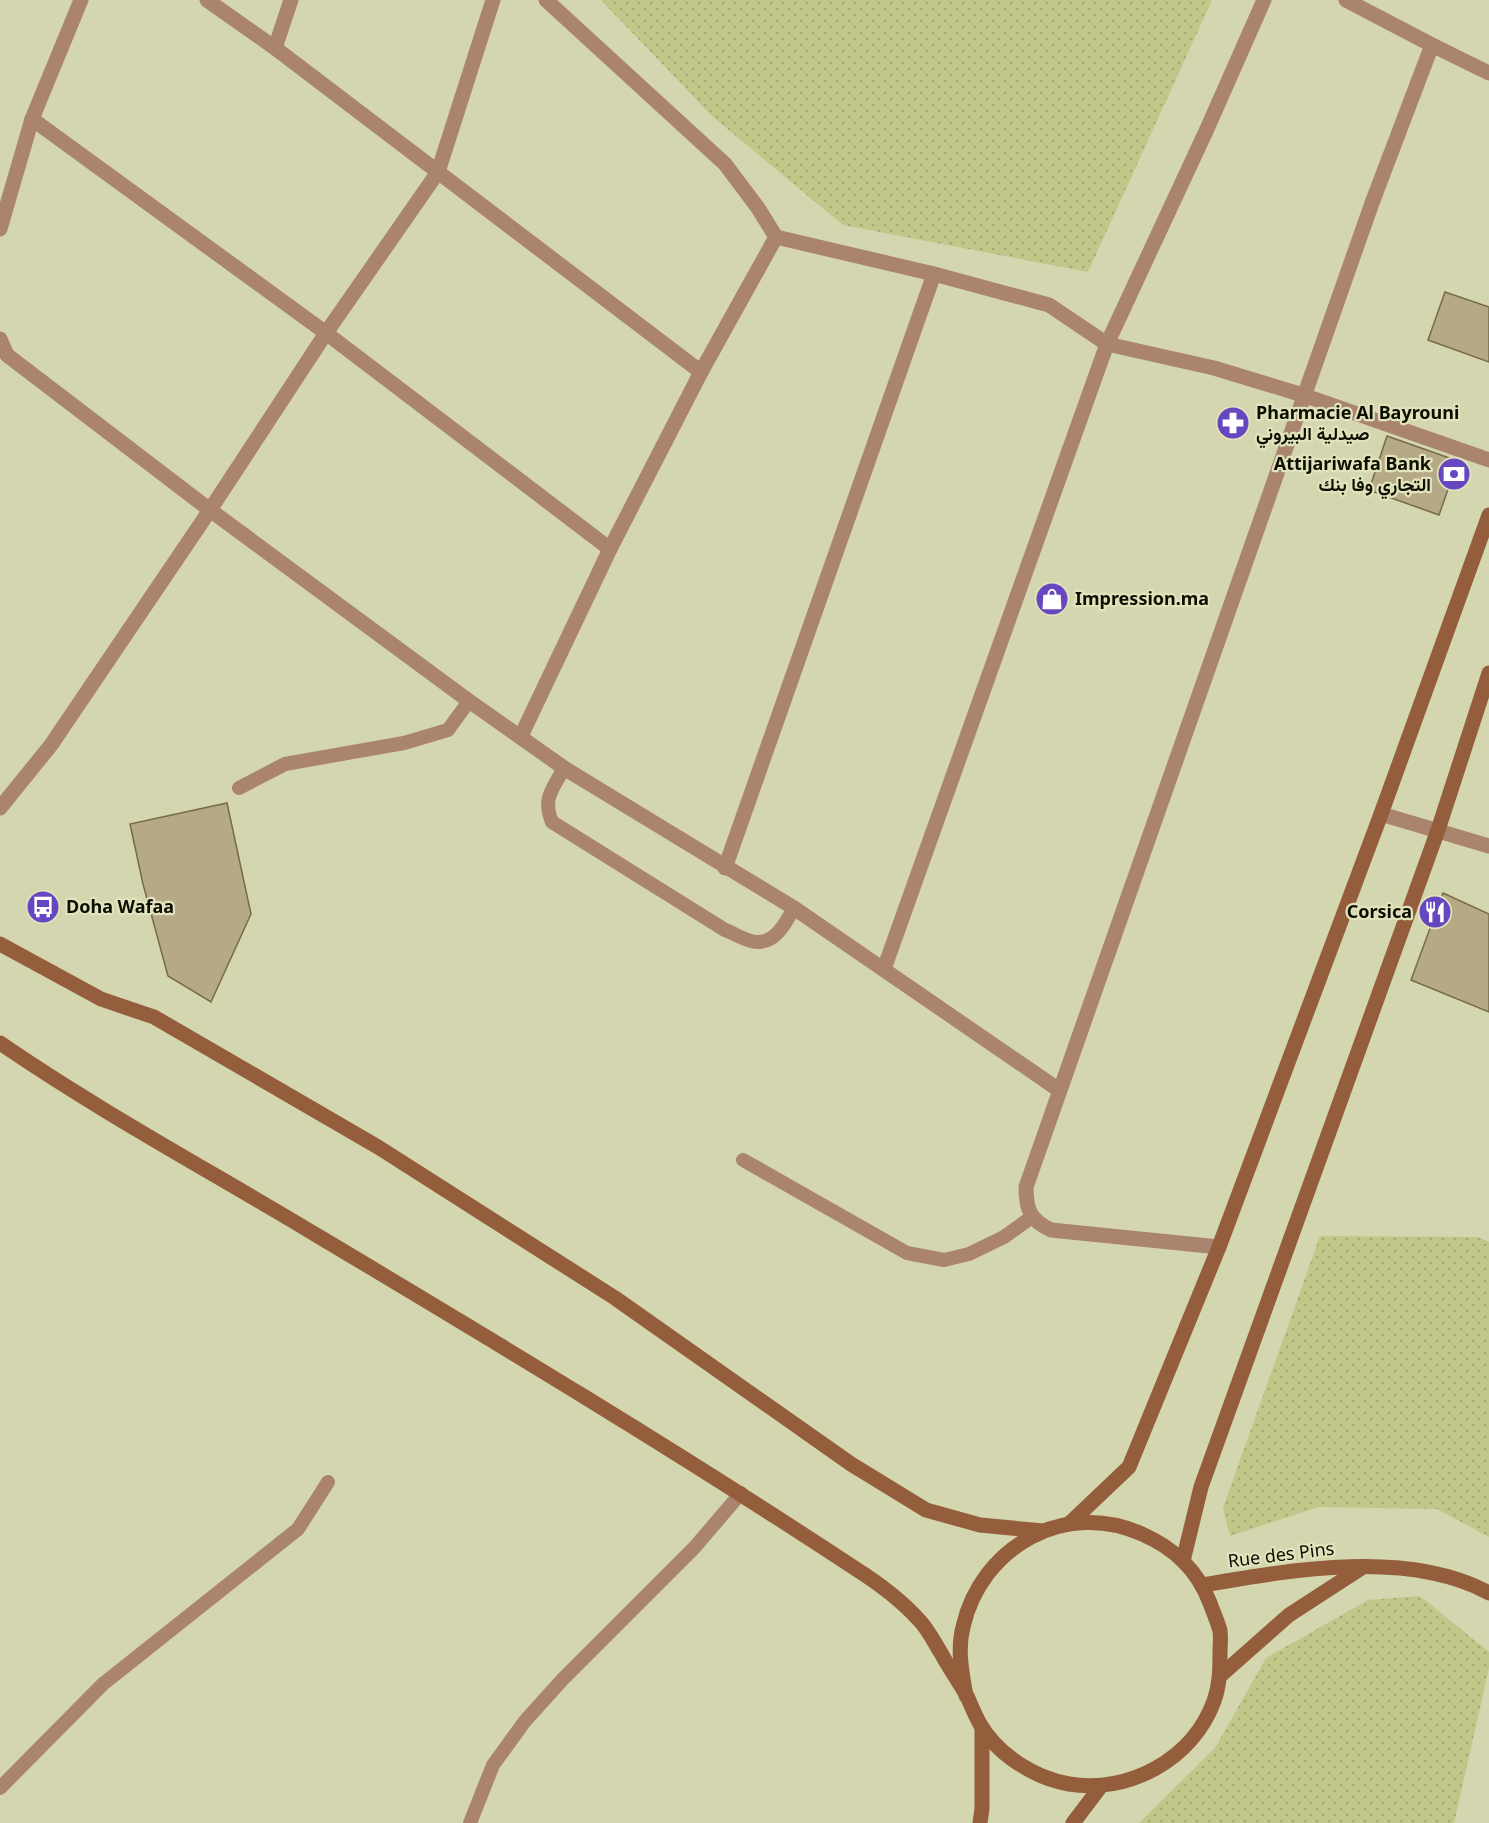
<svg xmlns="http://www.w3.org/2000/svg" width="1489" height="1823" font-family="'Noto Sans',Vazirmatn,sans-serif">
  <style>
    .grass { fill: url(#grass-dots) }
    .building { fill: #b6a985; stroke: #776b48; stroke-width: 1.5 }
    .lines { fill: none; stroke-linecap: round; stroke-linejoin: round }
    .lane { stroke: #aa846e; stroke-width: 14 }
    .street { stroke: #aa846e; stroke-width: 15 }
    .secondary { stroke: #945d3c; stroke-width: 15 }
    .labels { text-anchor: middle; stroke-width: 4.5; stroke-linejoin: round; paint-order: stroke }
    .poi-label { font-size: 18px; font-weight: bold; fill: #0e0f03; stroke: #e0e3bb; text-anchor: start }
    .street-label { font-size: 18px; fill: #0e0f03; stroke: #e0e3bb }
  </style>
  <defs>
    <pattern id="grass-dots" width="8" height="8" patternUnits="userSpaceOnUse" patternTransform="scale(1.5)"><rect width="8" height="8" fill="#c3c689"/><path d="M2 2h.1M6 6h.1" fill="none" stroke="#a6a975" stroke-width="1.8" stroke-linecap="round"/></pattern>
  </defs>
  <rect width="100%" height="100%" fill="#d3d6ae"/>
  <g class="grass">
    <path d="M601,0H1212L1088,272L843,225L713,117Z"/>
    <path d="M1320,1236L1478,1237L1489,1242V1537L1437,1509L1319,1507L1230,1536L1223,1508Z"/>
    <path d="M1420,1596L1489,1652V1668L1454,1823H1139L1215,1748L1266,1658L1368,1600Z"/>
  </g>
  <g class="building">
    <path d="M1445,292L1489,307V362L1428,340Z"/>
    <path d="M1387,436L1458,461L1439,515L1369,490Z"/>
    <path d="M227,803L251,914L211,1002L168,976L143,884L130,824Z"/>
    <path d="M1443,893L1489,914V1012L1411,980Z"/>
  </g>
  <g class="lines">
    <g class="lane">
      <path d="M564,768C553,789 542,798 552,822L725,930C734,933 747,942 757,942C776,943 786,922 794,908"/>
      <path d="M239,788L285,764L404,743L448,730L469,701"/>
      <path d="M743,1160L907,1253L944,1260L969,1254L1004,1237L1032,1217"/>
      <path d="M0,1788L103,1684L298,1529L328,1482"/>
      <path d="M470,1823L493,1765L525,1721L562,1680L694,1548L741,1493"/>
    </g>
    <g class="street">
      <path d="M207,0L275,48L701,372"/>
      <path d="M1346,0L1432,45L1489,73"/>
      <path d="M275,48L291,0"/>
      <path d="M32,119L326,333L610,549"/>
      <path d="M0,229L32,119L81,0"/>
      <path d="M776,237L934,274L1049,305L1107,344L1214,368L1303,395L1489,460"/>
      <path d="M0,339L7,355L210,510L469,701L564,768L794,908L1059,1090"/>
      <path d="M521,736L610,549L701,372L776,237L758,208L725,164L546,0"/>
      <path d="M0,808L51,745L210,510L326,333L438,172L493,0"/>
      <path d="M1381,814L1489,846"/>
      <path d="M725,868L934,274"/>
      <path d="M884,969L1107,344L1207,129L1264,0"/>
      <path d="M1219,1247L1051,1230C1030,1220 1026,1210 1026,1187L1372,203L1432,45"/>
    </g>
    <g class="secondary">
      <path d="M0,944L101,999L154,1017L378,1147L615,1298L851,1464L926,1510L980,1525L1043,1531"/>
      <path d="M0,1043C102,1113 212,1172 318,1236C499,1344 680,1453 856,1569C878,1583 901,1600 919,1620C928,1629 934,1642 941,1653C949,1668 959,1682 967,1696C971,1705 975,1715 980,1724C997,1754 1034,1778 1069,1784C1129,1794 1193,1759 1214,1701C1220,1684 1220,1669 1220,1652C1220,1645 1221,1638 1220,1631C1218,1622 1213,1612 1210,1603C1197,1569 1174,1548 1142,1534C1065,1499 981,1547 963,1627C957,1650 962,1673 966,1696"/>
      <path d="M1069,1524L1129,1467L1219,1247L1381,814L1489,515"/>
      <path d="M1183,1561L1201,1487L1438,830L1489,673"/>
      <path d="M1203,1585C1290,1570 1408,1549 1489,1593"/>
      <path d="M1220,1676L1289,1615L1363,1567"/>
      <path d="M980,1823L982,1809V1728"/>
      <path d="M1073,1823L1101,1786"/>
    </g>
  </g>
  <defs>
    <g id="pharmacy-disc" transform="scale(1.725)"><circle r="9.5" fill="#6747c0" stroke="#e0e3bb"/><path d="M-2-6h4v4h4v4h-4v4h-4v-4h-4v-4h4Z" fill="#fff"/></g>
    <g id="bank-disc" transform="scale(1.725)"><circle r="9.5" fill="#6747c0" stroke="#e0e3bb"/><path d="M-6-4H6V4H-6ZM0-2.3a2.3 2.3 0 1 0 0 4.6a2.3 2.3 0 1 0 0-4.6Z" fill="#fff"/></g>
    <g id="shop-disc" transform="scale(1.725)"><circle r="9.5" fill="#6747c0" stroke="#e0e3bb"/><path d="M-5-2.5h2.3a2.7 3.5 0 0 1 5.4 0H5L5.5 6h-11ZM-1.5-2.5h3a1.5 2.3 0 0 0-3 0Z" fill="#fff"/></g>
    <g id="bus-disc" transform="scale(1.725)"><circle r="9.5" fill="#6747c0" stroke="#e0e3bb"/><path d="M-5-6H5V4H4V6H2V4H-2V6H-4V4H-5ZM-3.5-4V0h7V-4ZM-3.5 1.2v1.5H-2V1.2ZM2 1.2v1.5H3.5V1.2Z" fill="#fff"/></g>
    <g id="restaurant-disc" transform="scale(1.725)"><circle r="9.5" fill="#6747c0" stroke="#e0e3bb"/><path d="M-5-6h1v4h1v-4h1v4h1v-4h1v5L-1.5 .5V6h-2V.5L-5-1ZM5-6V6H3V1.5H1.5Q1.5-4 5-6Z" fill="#fff"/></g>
  </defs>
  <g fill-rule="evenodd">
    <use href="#pharmacy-disc" x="1233" y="423"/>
    <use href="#bank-disc" x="1454" y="474"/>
    <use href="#shop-disc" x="1052" y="599"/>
    <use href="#bus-disc" x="43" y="907"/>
    <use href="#restaurant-disc" x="1435" y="912"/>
  </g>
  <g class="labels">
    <g class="poi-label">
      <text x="1256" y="419">Pharmacie Al Bayrouni<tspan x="1256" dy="21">صيدلية البيروني</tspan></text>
      <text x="1431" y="470" text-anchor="end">Attijariwafa Bank<tspan x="1431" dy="21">التجاري وفا بنك</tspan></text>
      <text x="1075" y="605">Impression.ma</text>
      <text x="66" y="913">Doha Wafaa</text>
      <text x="1412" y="918" text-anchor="end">Corsica</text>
    </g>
    <g class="street-label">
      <text transform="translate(1281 1555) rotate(-7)" y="6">Rue des Pins</text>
    </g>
  </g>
</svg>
